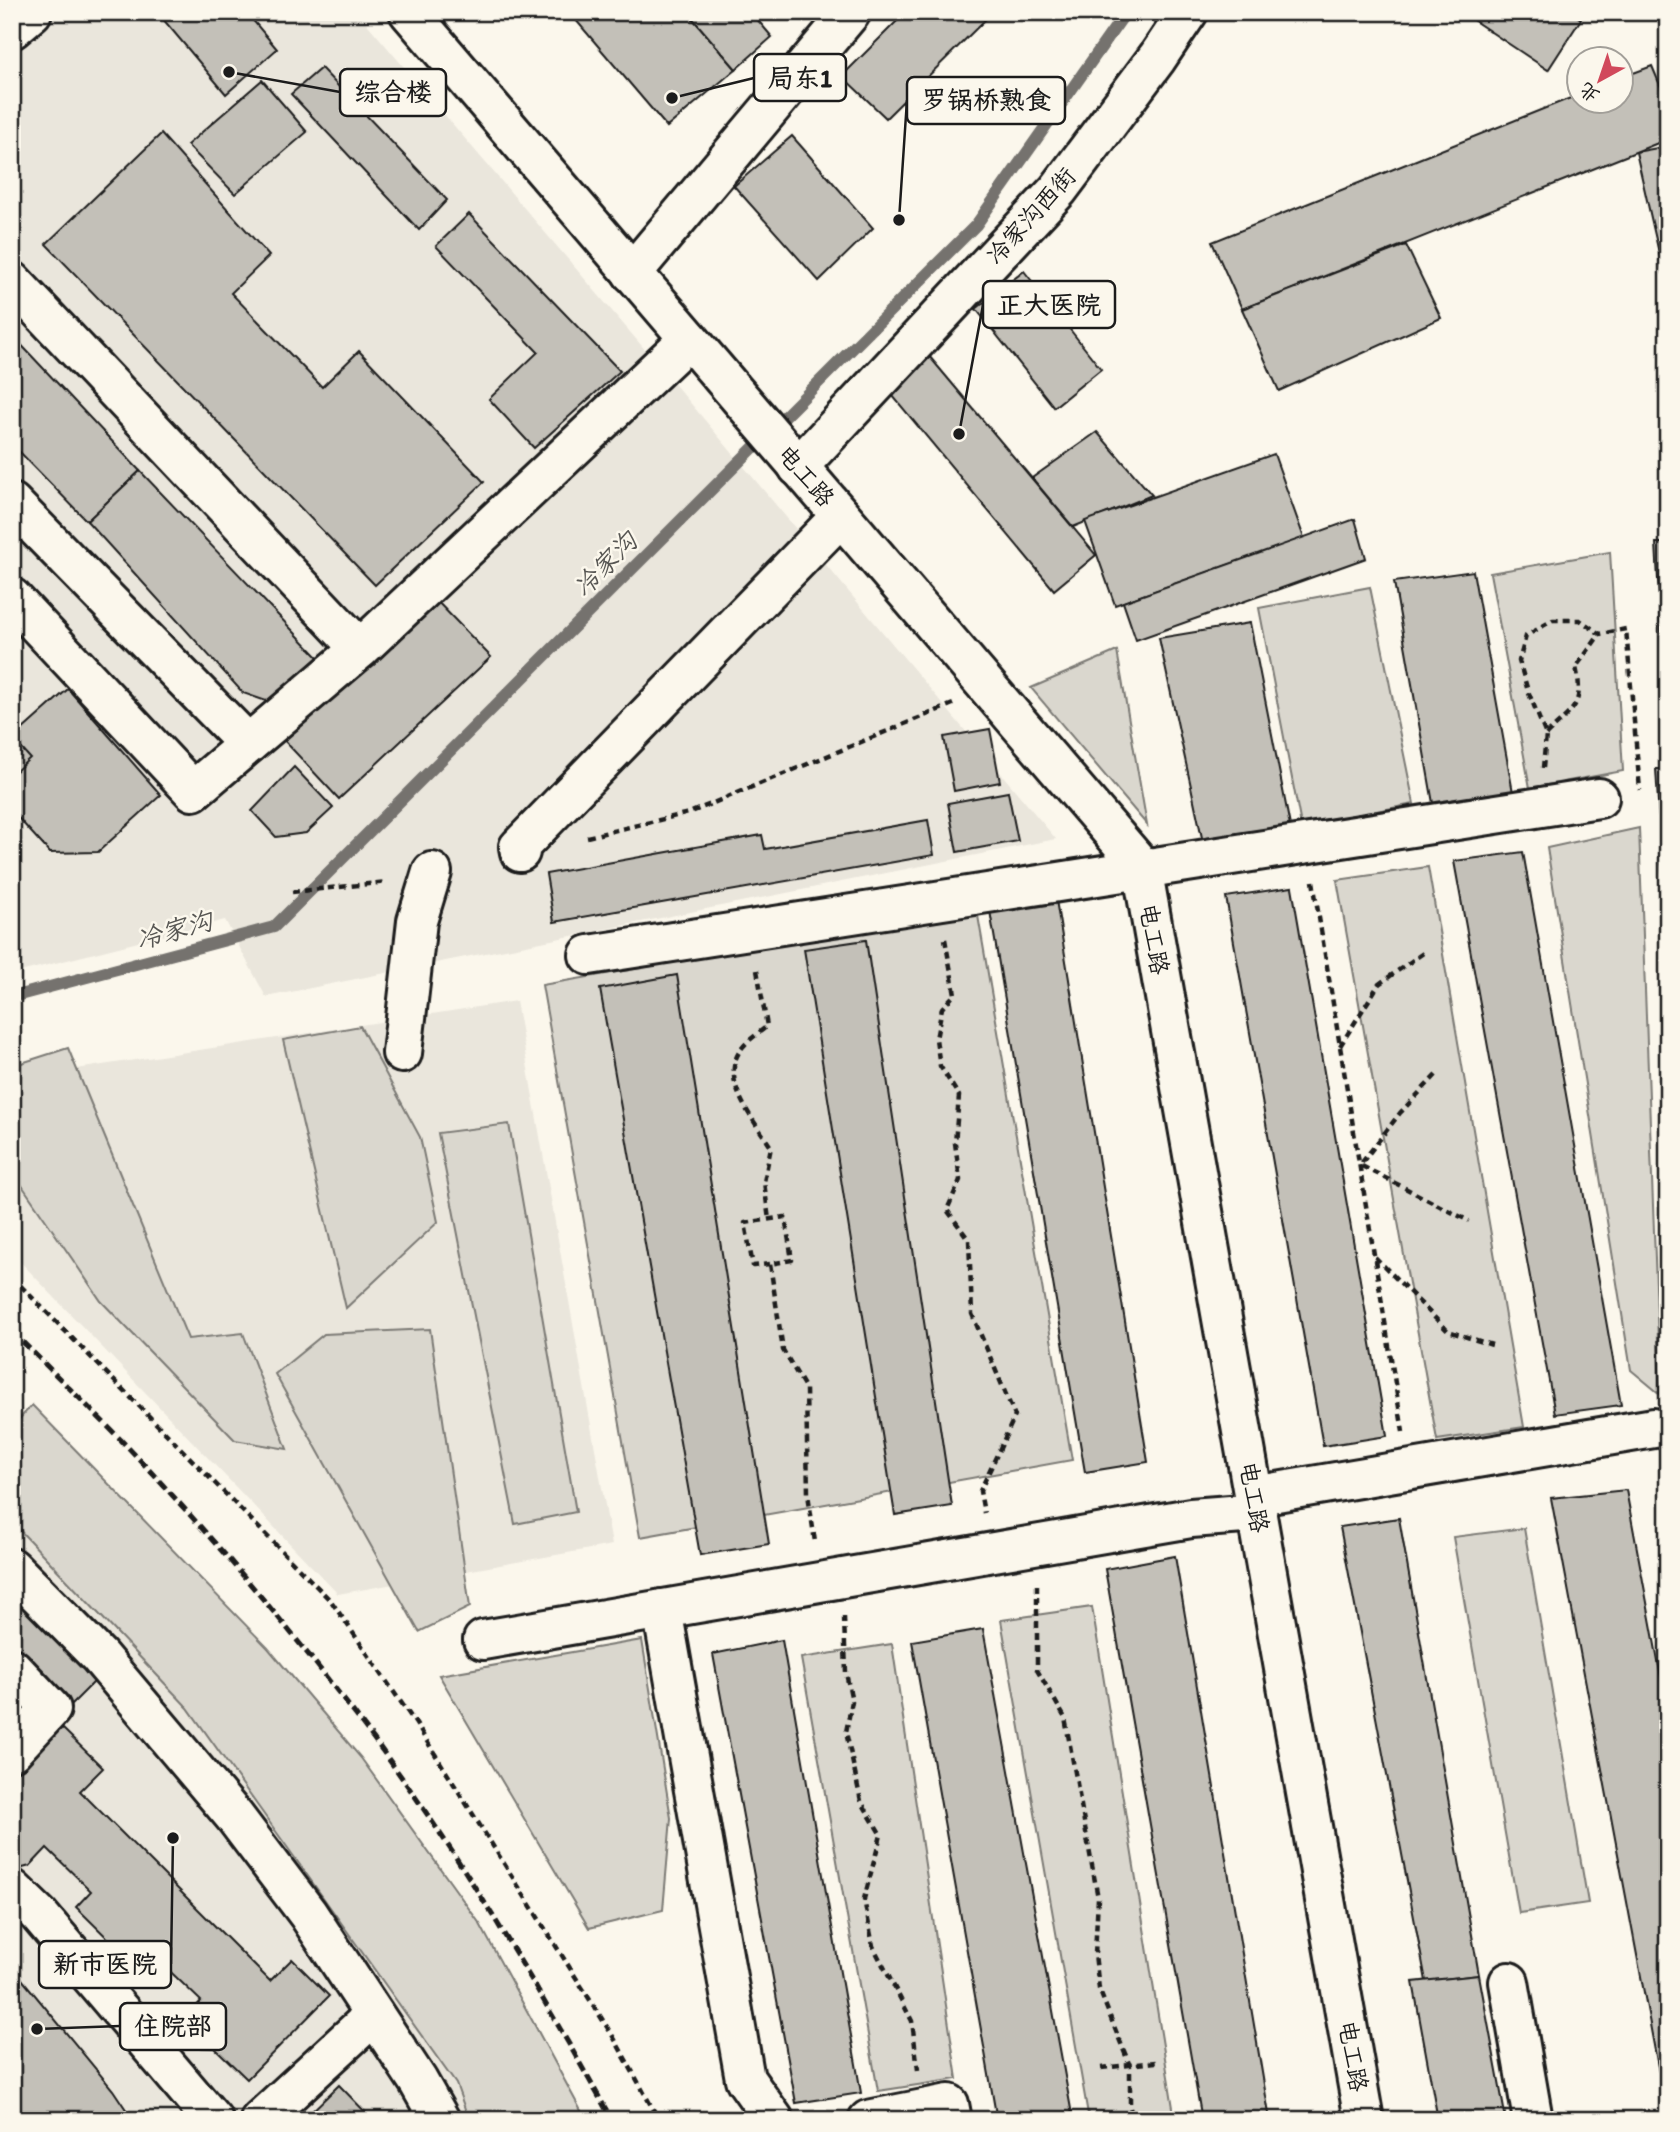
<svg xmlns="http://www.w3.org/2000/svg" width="1680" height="2132" font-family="Itim,'LXGW WenKai TC',sans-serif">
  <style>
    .built { fill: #eae6dc }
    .green { fill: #dad7ce; stroke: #7b7a75; stroke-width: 2 }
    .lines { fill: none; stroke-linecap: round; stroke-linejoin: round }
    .stream { stroke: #74726e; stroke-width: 12 }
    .building { fill: #c3c0b8; stroke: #1c1c1c; stroke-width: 2 }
    .minor-casing { stroke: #1c1c1c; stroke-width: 44 }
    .path { stroke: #1c1c1c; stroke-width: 4.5; stroke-dasharray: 7 5; stroke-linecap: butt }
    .minor { stroke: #fbf7ec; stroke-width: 38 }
    .rail { stroke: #1c1c1c; stroke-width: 5; stroke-dasharray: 10 5; stroke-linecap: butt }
    .labels { text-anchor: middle; stroke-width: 5; stroke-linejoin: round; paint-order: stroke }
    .street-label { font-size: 24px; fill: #1c1c1c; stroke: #fbf7ec }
    .water-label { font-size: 26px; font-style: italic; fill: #575653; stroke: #fbf7ec }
    .leader { fill: none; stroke: #1c1c1c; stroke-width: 2.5 }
    .callout-dot { fill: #1c1c1c; stroke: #fbf7ec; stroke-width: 2.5 }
    .callout { fill: #fbf7ec; stroke: #1c1c1c; stroke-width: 2.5 }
    .callout-label { font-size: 26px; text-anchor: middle; font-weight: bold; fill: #1c1c1c }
  </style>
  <rect width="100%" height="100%" fill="#fbf7ec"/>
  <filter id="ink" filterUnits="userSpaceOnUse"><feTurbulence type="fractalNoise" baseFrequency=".0143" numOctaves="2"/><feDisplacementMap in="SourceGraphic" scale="14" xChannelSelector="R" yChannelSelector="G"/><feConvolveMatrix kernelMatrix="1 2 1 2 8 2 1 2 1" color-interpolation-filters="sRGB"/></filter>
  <g filter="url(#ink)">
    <g class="built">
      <path d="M12,12H357L682,393L1056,839L266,997L225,920L12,974Z"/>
      <path d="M516,1001L612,1545L338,1594L12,1253V1079Z"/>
      <path d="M12,1437L500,2120H12Z"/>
    </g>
    <g class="green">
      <path d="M1610,552L1623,771L1530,788L1490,573Z"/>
      <path d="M1370,587L1414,804L1301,825L1259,608Z"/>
      <path d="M1117,651L1147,825L1031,688Z"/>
      <path d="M1639,828L1660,1394L1631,1370L1547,848Z"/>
      <path d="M1428,867L1524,1427L1437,1440L1337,880Z"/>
      <path d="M977,910L1072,1460L640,1537L542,985Z"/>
      <path d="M360,1026L420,1137L438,1222L346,1308L283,1040Z"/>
      <path d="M68,1048L188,1339L243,1333L287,1449L235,1440L101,1301L12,1171V1066Z"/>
      <path d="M509,1124L576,1512L515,1524L438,1133Z"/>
      <path d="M430,1329L470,1607L419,1632L275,1374L324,1334Z"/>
      <path d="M32,1405L268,1648L361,1758L480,1924L586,2120H469L456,2084L188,1708L12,1522V1427Z"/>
      <path d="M1524,1528L1588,1903L1519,1913L1453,1537Z"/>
      <path d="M1092,1607L1175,2120H1089L1001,1620Z"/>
      <path d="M642,1640L671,1818L663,1910L589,1928L439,1675Z"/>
      <path d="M892,1644L957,2079L878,2091L801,1658Z"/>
    </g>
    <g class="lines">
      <path class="stream" d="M12,997L274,927L976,225L1126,12"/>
    </g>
    <g class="building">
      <path d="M157,12H246L277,49L226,94Z"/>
      <path d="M569,12H687L736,69L667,127Z"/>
      <path d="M687,12H751L772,37L736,69Z"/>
      <path d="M906,12H993L886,118L842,76Z"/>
      <path d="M1461,12H1571L1581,19L1548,70Z"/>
      <path d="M1652,66L1668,104V139L1242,309L1212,242L1578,95V102H1620V78Z"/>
      <path d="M321,68L447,200L419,230L291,94Z"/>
      <path d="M262,80L307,132L235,194L187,145Z"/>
      <path d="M161,134L269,256L231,293L322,387L359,351L484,482L375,585L46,244Z"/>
      <path d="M792,136L873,228L819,281L734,186Z"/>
      <path d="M1668,146V287L1667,288L1636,152Z"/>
      <path d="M469,214L620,371L534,448L489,399L538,352L436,246Z"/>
      <path d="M1406,245L1441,318L1279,391L1242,309Z"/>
      <path d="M1024,271L1101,369L1054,407L976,309Z"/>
      <path d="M12,335L140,471L87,521L12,444Z"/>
      <path d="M929,356L1096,555L1054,590L887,389Z"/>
      <path d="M1097,432L1152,495L1073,527L1032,478Z"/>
      <path d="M1274,454L1304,538L1115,605L1085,521Z"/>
      <path d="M140,471L318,657L269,702L243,693L87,521Z"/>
      <path d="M1355,519L1366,558L1136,640L1123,602Z"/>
      <path d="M1656,543H1668V763Z"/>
      <path d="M1473,571L1514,798L1434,809L1394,582Z"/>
      <path d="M432,596L491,657L339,799L281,737Z"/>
      <path d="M1250,623L1291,831L1204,847L1159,638Z"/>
      <path d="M68,689L161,795L98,852L50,853L12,811V739Z"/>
      <path d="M990,729L1000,782L954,791L944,737Z"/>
      <path d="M12,738L30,758L12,775Z"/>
      <path d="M294,767L333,808L306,833L276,837L252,811Z"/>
      <path d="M1656,769H1668V965Z"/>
      <path d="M1008,792L1018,841L957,852L948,803Z"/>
      <path d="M928,820L934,855L554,922L546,874L762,835L765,849Z"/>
      <path d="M1523,852L1621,1405L1555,1414L1454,861Z"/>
      <path d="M1292,887L1387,1436L1323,1446L1226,897Z"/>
      <path d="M1055,894L1148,1462L1085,1472L989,905Z"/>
      <path d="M866,940L952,1506L895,1515L804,949Z"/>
      <path d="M677,975L769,1544L700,1555L600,989Z"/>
      <path d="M1626,1490L1668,1715V2120L1551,1498Z"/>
      <path d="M1399,1518L1479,1975L1426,1981L1340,1527Z"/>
      <path d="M1175,1556L1270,2120H1202L1105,1569Z"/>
      <path d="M12,1583L103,1673L68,1708L12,1652Z"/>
      <path d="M983,1629L1073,2120H997L912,1641Z"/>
      <path d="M782,1640L861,2093L796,2103L713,1654Z"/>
      <path d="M60,1726L103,1768L80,1791L270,1981L292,1959L329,1996L247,2079L215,2048L194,2047L184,2039L183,2027L187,2017L201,2001L155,1957L141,1971L76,1907L91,1891L47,1848L30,1866L19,1869L12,1865V1773Z"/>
      <path d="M12,1967L113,2090L133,2120H12Z"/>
      <path d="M1479,1975L1506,2120H1438L1413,1982Z"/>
      <path d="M339,2085L373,2120H303Z"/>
    </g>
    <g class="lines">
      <g class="minor-casing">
        <g id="minor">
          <path d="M409,12L1142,867L1364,2120"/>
          <path d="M12,29L32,12"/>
          <path d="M632,273L851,12"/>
          <path d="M12,281L360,649L689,339"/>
          <path d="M798,467L1058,190L1157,58L1188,12"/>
          <path d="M12,503L248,744"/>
          <path d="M12,598L193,791L360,649"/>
          <path d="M520,852L519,847L841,516"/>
          <path d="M589,955L1599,798"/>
          <path d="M402,1053L417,921L432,872"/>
          <path d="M1253,1496L1654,1428"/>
          <path d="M12,1568L99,1656L234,1816L308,1914L418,2081L440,2120"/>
          <path d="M662,1609L745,2079L774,2120"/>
          <path d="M483,1640L1191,1518L1257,1513"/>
          <path d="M12,1668L51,1709L12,1751"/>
          <path d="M12,1889L39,1915L213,2120"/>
          <path d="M1509,1982L1533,2120"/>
          <path d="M260,2120L374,2015"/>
          <path d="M868,2120L949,2104L952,2120"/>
        </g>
      </g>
      <g class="path">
        <path d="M1546,735C1572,709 1585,707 1576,667L1600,634"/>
        <path d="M1543,768L1546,735L1528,691L1519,661L1526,636L1553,620H1580L1600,634L1626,629L1640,790"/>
        <path d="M587,837L689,813L953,704"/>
        <path d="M1313,881L1403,1432"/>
        <path d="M292,892L387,882"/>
        <path d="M945,939L955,994L942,1008L936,1039L940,1066L959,1096L955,1143L960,1180L947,1210L969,1240L972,1314L1015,1416L980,1491L984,1513"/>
        <path d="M757,970L767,1026C759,1033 748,1040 742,1048C717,1079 755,1121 771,1147L764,1182L769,1220"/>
        <path d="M1340,1046L1379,984L1423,953"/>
        <path d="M1436,1075L1400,1113L1360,1165L1469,1221"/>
        <path d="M1375,1257L1448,1331L1492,1345"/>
        <path d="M770,1264L753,1266L745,1223L785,1217L792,1260L770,1264L783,1350L806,1389L808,1494L815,1542"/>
        <path d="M12,1277L331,1601L416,1724L614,2038L659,2120"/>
        <path d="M1037,1585V1670L1065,1718L1098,1898L1095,1954L1099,1989L1130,2066V2108L1133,2120"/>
        <path d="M844,1617L846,1673L852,1701L846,1732L861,1801L881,1835L864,1899L873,1946L912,2021L918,2070"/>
        <path d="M1101,2068L1156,2062"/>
      </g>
      <use href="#minor" class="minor"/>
      <path class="rail" d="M12,1331C54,1374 98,1415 139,1459C218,1544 294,1633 364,1726C458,1850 536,1985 612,2120"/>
    </g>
  </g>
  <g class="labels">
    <g class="street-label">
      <text transform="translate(1031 216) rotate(-48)" y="8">冷家沟西街</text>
      <text transform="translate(806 476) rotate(49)" y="8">电工路</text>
      <text transform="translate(1154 939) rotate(80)" y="8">电工路</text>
      <text transform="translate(1254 1497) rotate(80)" y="8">电工路</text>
      <text transform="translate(1353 2056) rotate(80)" y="8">电工路</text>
    </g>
    <g class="water-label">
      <text transform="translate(605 564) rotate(-45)" y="9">冷家沟</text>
      <text transform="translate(174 930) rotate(-15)" y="9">冷家沟</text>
    </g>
  </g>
  <path class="leader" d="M672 98L754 78M229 72L340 92M899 220L907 100M959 434L983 305M173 1838L171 1964M37 2029L120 2026"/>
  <g class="callout-dot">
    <circle cx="672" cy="98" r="7"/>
    <circle cx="229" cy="72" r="7"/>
    <circle cx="899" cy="220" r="7"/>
    <circle cx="959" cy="434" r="7"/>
    <circle cx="173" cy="1838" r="7"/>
    <circle cx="37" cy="2029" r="7"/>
  </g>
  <g class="callout">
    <rect x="754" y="54" width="92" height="47" rx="7"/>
    <rect x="340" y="69" width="106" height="47" rx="7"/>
    <rect x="907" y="77" width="158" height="47" rx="7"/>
    <rect x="983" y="281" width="132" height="47" rx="7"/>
    <rect x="39" y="1941" width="132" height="47" rx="7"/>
    <rect x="120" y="2003" width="106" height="47" rx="7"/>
  </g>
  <g class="callout-label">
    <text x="800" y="87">局东1</text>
    <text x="393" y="101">综合楼</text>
    <text x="986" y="109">罗锅桥熟食</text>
    <text x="1049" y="314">正大医院</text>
    <text x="105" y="1973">新市医院</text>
    <text x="173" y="2035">住院部</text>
  </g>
  <rect width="1680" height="2132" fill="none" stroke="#fbf7ec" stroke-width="42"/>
  <rect x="21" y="21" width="1638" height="2090" fill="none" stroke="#1c1c1c" stroke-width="2.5" filter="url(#ink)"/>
  <g transform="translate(1600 80) rotate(220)"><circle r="33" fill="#fbf7ec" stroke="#a29f99" stroke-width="2"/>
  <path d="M0-5L12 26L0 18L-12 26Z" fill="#d1495b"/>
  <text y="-10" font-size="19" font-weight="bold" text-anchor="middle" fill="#1c1c1c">北</text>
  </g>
</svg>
